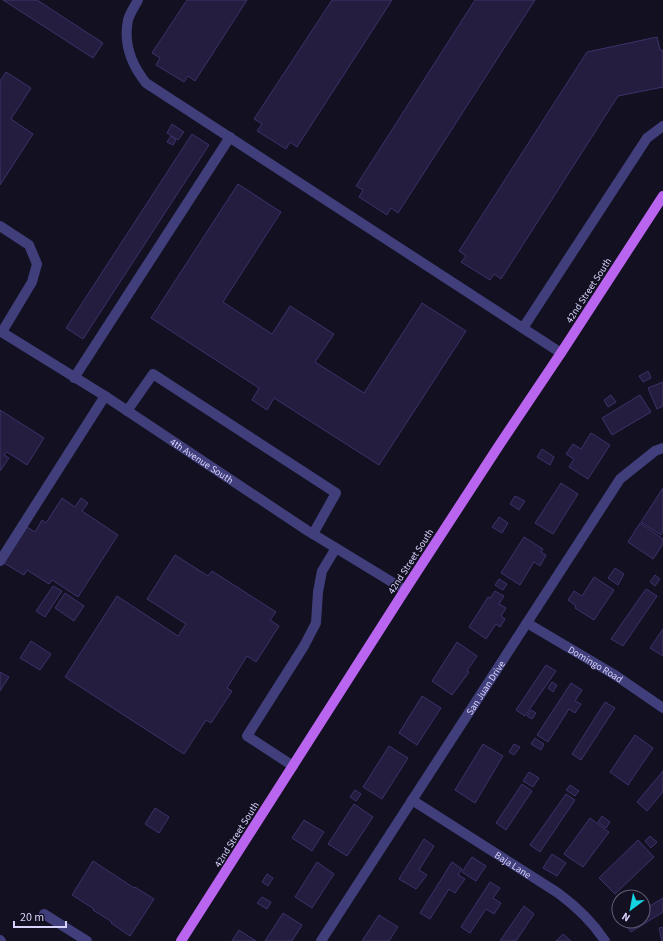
<svg xmlns="http://www.w3.org/2000/svg" width="663" height="941" font-family="'Source Sans 3',sans-serif">
  <style>
    .building { fill: #241d40; stroke: #3c326a }
    .lines { fill: none; stroke-linecap: round; stroke-linejoin: round }
    .minor { stroke: #403f7b; stroke-width: 10 }
    .major { stroke: #ba65f0; stroke-width: 10 }
    .labels { text-anchor: middle; stroke-width: 3; stroke-linejoin: round; paint-order: stroke }
    .street-label { font-size: 10px; fill: #d7d3fb; stroke: #121021 }
  </style>
  <rect width="100%" height="100%" fill="#121021"/>
  <g class="building">
    <path d="M3,0H37L103,43L93,58Z"/>
    <path d="M187,0H247L195,81L188,76L184,82L156,65L160,58L152,53Z"/>
    <path d="M332,0H392L297,147L290,142L286,149L257,131L262,124L254,119Z"/>
    <path d="M475,0H535L398,213L391,208L387,215L359,197L363,190L356,186Z"/>
    <path d="M657,37L660,50H662L663,53V87L618,96L501,279L494,274L490,280L461,262L466,256L459,251L587,52Z"/>
    <path d="M6,72L31,88L11,119L33,134L0,185V81Z"/>
    <path d="M172,124L184,132L178,140L167,133Z"/>
    <path d="M192,134L209,145L83,339L66,328Z"/>
    <path d="M171,136L176,140L173,145L167,142Z"/>
    <path d="M238,184L281,212L223,302L272,334L290,306L334,334L315,362L364,393L422,303L466,331L379,465L274,398L267,410L252,400L259,388L151,318Z"/>
    <path d="M648,371L651,378L643,382L639,376Z"/>
    <path d="M663,382V406L657,409L648,388Z"/>
    <path d="M611,395L616,402L608,407L604,400Z"/>
    <path d="M640,395L651,412L612,435L602,418Z"/>
    <path d="M0,410L44,438L27,465L7,452L4,455L9,458L0,471Z"/>
    <path d="M591,433L610,445L588,479L569,467L574,459L566,454L573,444L581,449Z"/>
    <path d="M542,449L554,457L550,465L537,457Z"/>
    <path d="M561,483L578,494L553,534L535,523Z"/>
    <path d="M663,488V532L661,535L641,522Z"/>
    <path d="M515,496L525,501L519,510L510,504Z"/>
    <path d="M62,498L75,507L81,498L88,503L82,511L118,535L78,597L52,580L49,584L27,570L24,575L4,563L27,527L35,532L42,520L46,523Z"/>
    <path d="M499,517L508,523L502,533L492,527Z"/>
    <path d="M640,523L663,539V544L653,559L628,542Z"/>
    <path d="M524,537L543,549L541,552L546,555L540,566L534,562L520,585L501,573Z"/>
    <path d="M175,555L208,576L212,571L276,612L270,620L279,626L256,662L247,656L227,688L232,691L211,723L206,720L184,754L65,677L117,596L178,636L186,624L147,599Z"/>
    <path d="M615,568L624,574L618,585L608,578Z"/>
    <path d="M655,575L660,579L655,586L650,582Z"/>
    <path d="M594,577L614,590L594,620L575,608L576,606L568,600L574,591L582,596Z"/>
    <path d="M499,579L507,584L503,590L495,585Z"/>
    <path d="M53,586L62,591L45,617L36,611Z"/>
    <path d="M646,589L657,596L623,646L611,639Z"/>
    <path d="M495,591L504,596L499,604L506,608L501,616L505,619L500,627L496,624L486,639L469,627L488,597L490,598Z"/>
    <path d="M65,593L84,606L74,621L55,608Z"/>
    <path d="M663,629V656L650,648Z"/>
    <path d="M31,641L51,654L40,670L20,658Z"/>
    <path d="M457,642L477,656L467,671L469,672L452,695L432,681Z"/>
    <path d="M546,665L556,671L525,716L516,710Z"/>
    <path d="M0,672L9,677L0,691Z"/>
    <path d="M552,682L557,685L553,692L548,688Z"/>
    <path d="M571,683L582,690L575,701L581,704L575,713L569,709L548,742L537,735Z"/>
    <path d="M422,696L441,708L417,745L399,733Z"/>
    <path d="M605,702L615,708L581,760L572,754Z"/>
    <path d="M531,710L536,713L532,719L527,716Z"/>
    <path d="M635,735L653,748L628,785L610,772Z"/>
    <path d="M535,738L544,744L541,750L531,744Z"/>
    <path d="M483,744L503,756L475,803L455,790Z"/>
    <path d="M514,744L520,747L514,755L509,752Z"/>
    <path d="M389,746L408,758L382,799L363,787Z"/>
    <path d="M663,771V792L647,811L637,802Z"/>
    <path d="M529,772L539,778L533,787L523,781Z"/>
    <path d="M522,784L532,791L506,830L496,823Z"/>
    <path d="M570,785L579,791L575,796L566,790Z"/>
    <path d="M355,790L361,794L356,801L350,797Z"/>
    <path d="M566,794L575,800L540,852L530,845Z"/>
    <path d="M354,804L373,817L347,856L328,844Z"/>
    <path d="M155,808L169,817L159,833L145,824Z"/>
    <path d="M602,816L610,822L606,828L598,822Z"/>
    <path d="M590,818L609,832L583,867L564,854Z"/>
    <path d="M304,820L324,832L312,851L292,838Z"/>
    <path d="M650,836L657,842L651,848L645,841Z"/>
    <path d="M424,839L434,846L419,870L427,875L416,889L399,879Z"/>
    <path d="M638,840L654,857L615,894L599,878Z"/>
    <path d="M552,854L566,863L557,876L543,868Z"/>
    <path d="M472,857L486,866L476,881L462,872Z"/>
    <path d="M93,861L134,888L135,887L154,899L130,936L111,923L112,922L93,910L94,909L72,895Z"/>
    <path d="M317,862L334,874L312,908L295,897Z"/>
    <path d="M452,862L462,869L458,875L465,879L455,893L449,889L430,919L420,913Z"/>
    <path d="M267,874L273,878L268,886L262,882Z"/>
    <path d="M490,882L500,888L493,898L501,903L494,914L486,909L470,933L461,927Z"/>
    <path d="M262,897L271,902L267,909L257,903Z"/>
    <path d="M663,898V912L631,932L624,922L643,921V910Z"/>
    <path d="M524,906L534,914L516,941H500Z"/>
    <path d="M283,913L302,925L292,941H265Z"/>
    <path d="M379,915L398,927L389,941H362Z"/>
    <path d="M663,927V941H662L659,928Z"/>
    <path d="M239,930L256,941H232Z"/>
    <path d="M563,934L571,941H556Z"/>
  </g>
  <g class="lines">
    <g class="minor">
      <path d="M138,0C135,6 130,13 128,20C123,44 131,64 146,83L561,353"/>
      <path d="M0,226L29,245L37,264L32,282L2,332"/>
      <path d="M523,328L647,138L663,126"/>
      <path id="s1" d="M0,331L105,396L308,531L405,590"/>
      <path d="M74,378L230,137"/>
      <path d="M127,411L153,374L336,493L313,534"/>
      <path d="M0,561L105,396"/>
      <path id="s2" d="M527,623L615,675L663,708"/>
      <path d="M293,766L247,736L304,646L316,623L318,592L322,571L336,548"/>
      <path id="s3" d="M412,800L558,893C577,907 592,921 605,941"/>
      <path d="M44,914L87,941"/>
      <path d="M0,940L1,941"/>
      <path id="s4" d="M321,941L620,479L655,451L663,448"/>
    </g>
    <path class="major" d="M181,941L405,590L498,447L561,353L663,196"/>
  </g>
  <g class="labels">
    <g class="street-label">
      <text transform="translate(588 290) rotate(-57)" y="4">42nd Street South</text>
      <text dy="4" stroke="none"><textPath href="#s1" startOffset="240">4th Avenue South</textPath></text>
      <text transform="translate(410 561) rotate(-57)" y="4">42nd Street South</text>
      <text dy="4" stroke="none"><textPath href="#s2" startOffset="80">Domingo Road</textPath></text>
      <text dy="4" stroke="none"><textPath href="#s4" startOffset="302">San Juan Drive</textPath></text>
      <text transform="translate(236 834) rotate(-58)" y="4">42nd Street South</text>
      <text dy="4" stroke="none"><textPath href="#s3" startOffset="120">Baja Lane</textPath></text>
    </g>
  </g>
  <g transform="translate(631 909) rotate(212)"><circle r="19" fill="#121021" stroke="#615e78"/>
  <path d="M0-3L7 15L0 10L-7 15Z" fill="#16d3e4"/>
  <text y="-6" font-size="11" font-weight="bold" text-anchor="middle" fill="#d7d3fb">N</text>
  </g>
  <path d="M14 921v6h52v-6" fill="none" stroke="#d7d3fb" stroke-width="2"/>
  <text x="20" y="921" font-size="12" fill="#d7d3fb" stroke="#121021" stroke-width="3" paint-order="stroke">20 m</text>
</svg>
